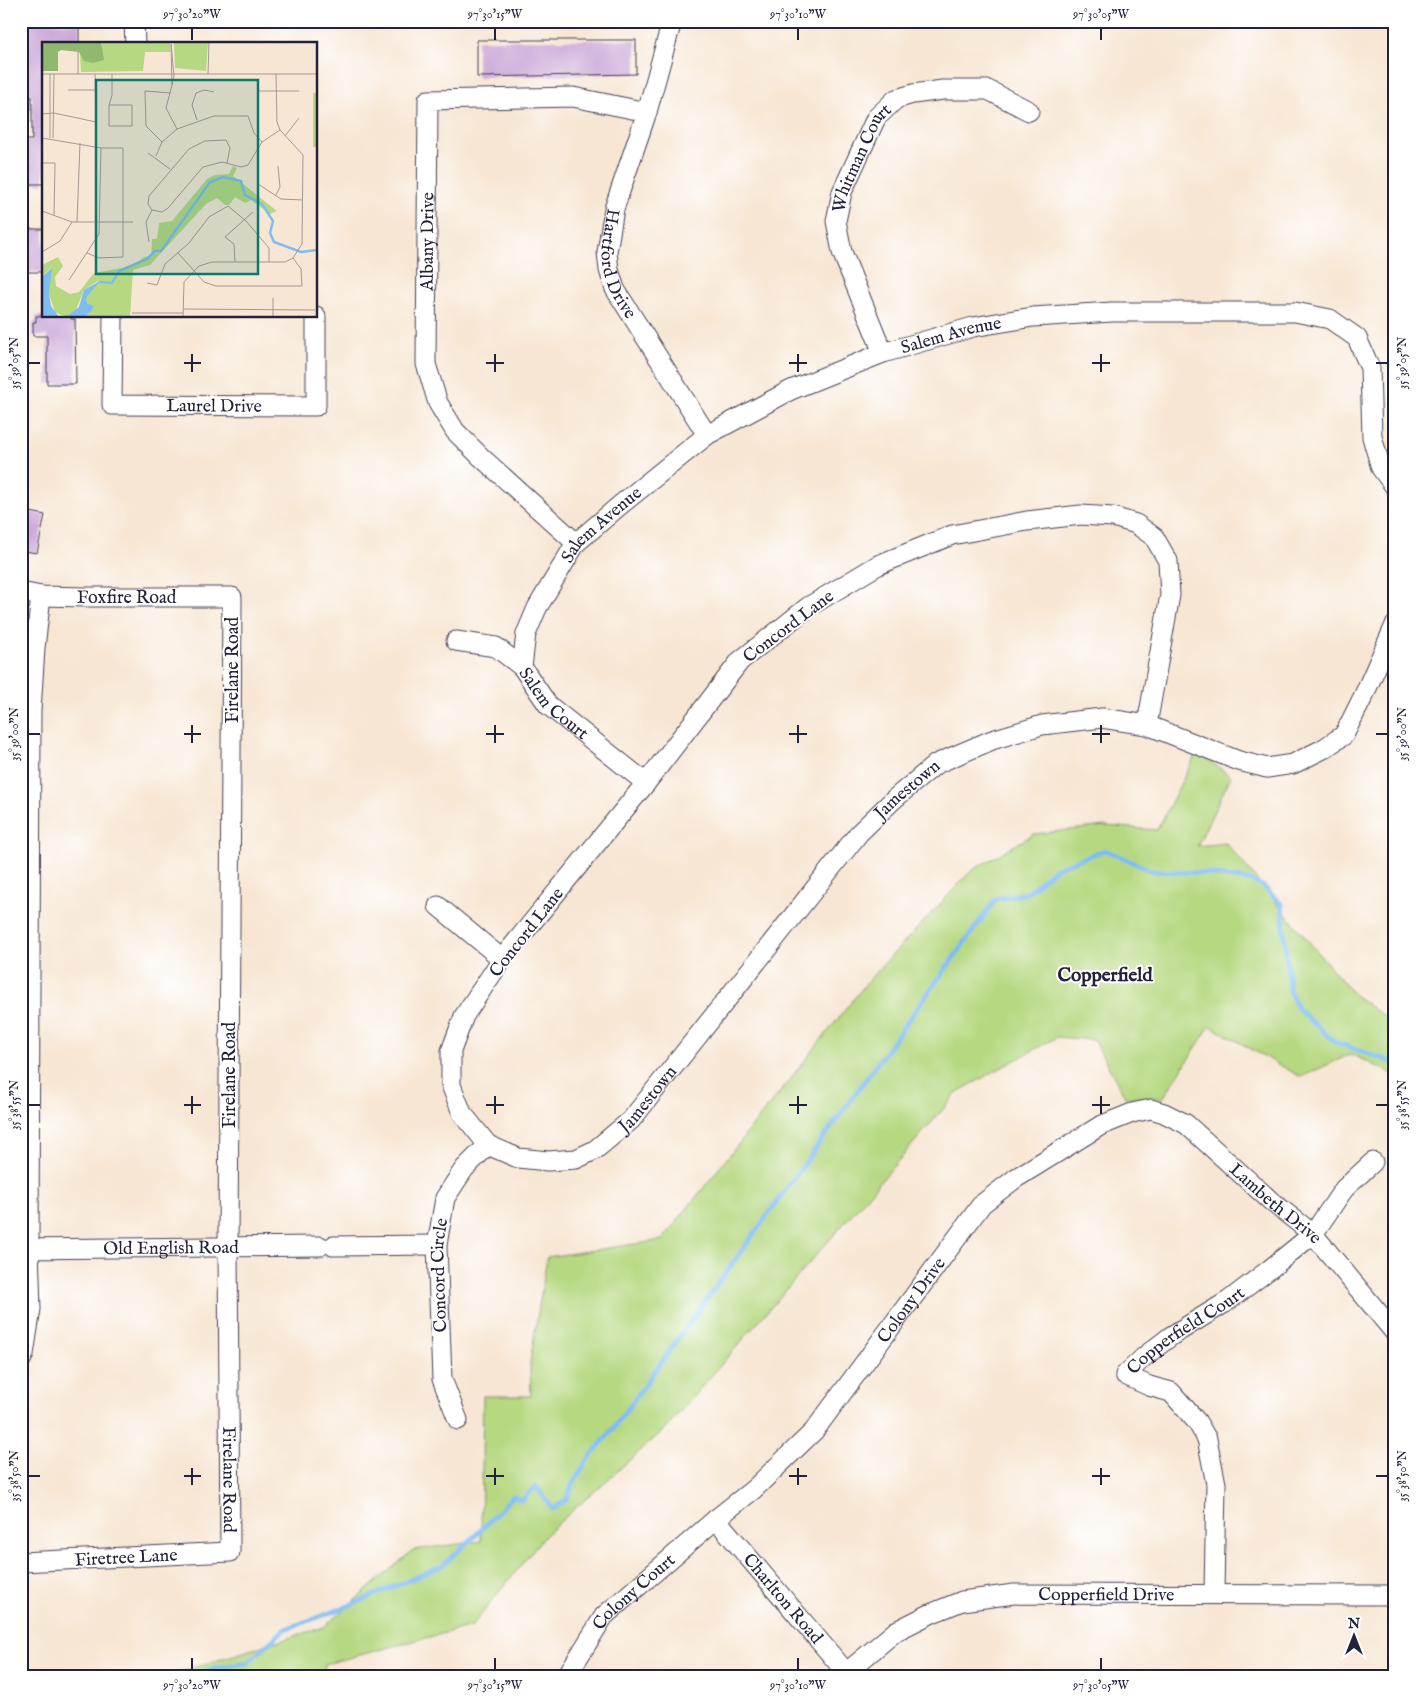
<svg xmlns="http://www.w3.org/2000/svg" width="1416" height="1698" font-family="'IM FELL English',serif">
  <style>
    .green { fill: #b6d880; stroke: #6c7d5e }
    .lines { fill: none; stroke-linecap: round; stroke-linejoin: round }
    .stream { stroke: #7ebcf2; stroke-width: 5 }
    .building { fill: #c9a5d6 }
    .street-casing { stroke: #423f52; stroke-width: 21 }
    .street { stroke: #fff; stroke-width: 19 }
    .ticks { fill: none; stroke: #22223b; stroke-width: 2 }
    .labels { text-anchor: middle; stroke-width: 4; stroke-linejoin: round; paint-order: stroke }
    .street-label { font-size: 18px; fill: #22223b; stroke: #fff }
    .neighbourhood-label { font-size: 19px; font-weight: bold; fill: #22223b; stroke: #fff }
    .inset-river { fill: none; stroke: #7ebcf2; stroke-width: 2.5 }
    .inset-road { fill: none; stroke: #a29896; stroke-width: 1 }
    .view { fill: #0f766e; fill-opacity: 0.15; stroke: #0f766e; stroke-width: 2.5 }
    .inset-edge { fill: none; stroke: #22223b; stroke-width: 2.5 }
    .neatline { fill: none; stroke: #22223b; stroke-width: 2 }
    .ticks-label { font-size: 12px; text-anchor: middle; fill: #22223b }
  </style>
  <rect width="100%" height="100%" fill="#fff"/>
  <filter id="ink" filterUnits="userSpaceOnUse"><feTurbulence type="fractalNoise" baseFrequency=".02" numOctaves="2"/><feDisplacementMap in="SourceGraphic" scale="10" xChannelSelector="R" yChannelSelector="G"/><feConvolveMatrix kernelMatrix="1 2 1 2 8 2 1 2 1" color-interpolation-filters="sRGB"/></filter>
  <filter id="wash" filterUnits="userSpaceOnUse"><feTurbulence type="fractalNoise" baseFrequency=".0096" numOctaves="4" result="noise"/><feDisplacementMap in="SourceGraphic" scale="20" xChannelSelector="R" yChannelSelector="G"/><feGaussianBlur stdDeviation="1.12" result="paint"/><feColorMatrix in="noise" values="0 0 0 0 0 0 0 0 0 0 0 0 0 0 0 0 0 1.4 0 .05"/><feComposite in="paint" operator="in"/></filter>
  <g filter="url(#wash)">
    <rect width="100%" height="100%" fill="#f7e6d3"/>
    <path class="green" d="M1197,752L1231,776L1197,846L1226,843L1354,995L1395,1024V1075L1351,1054L1301,1077L1210,1026L1163,1098L1125,1097L1094,1040L1057,1037L959,1091L665,1429L545,1535L472,1626L325,1664L324,1677H163L324,1627L413,1550L481,1541L483,1396H531L530,1363L547,1257L662,1240L868,981L971,871L1034,834L1105,826L1157,830Z"/>
    <g class="lines">
      <path class="stream" d="M196,1677L200,1673L216,1668L247,1663L285,1629L341,1609L442,1566L477,1534L513,1496L522,1500L536,1486L553,1509L566,1500L574,1482L589,1458L610,1433L996,899L1027,893L1056,868L1105,850L1153,871L1201,873L1248,880L1263,886L1282,905L1289,990L1298,1009L1335,1042L1395,1063"/>
    </g>
    <g id="blocks">
      <g class="building">
        <path d="M30,21L79,24V44H44V184H26V140H32V97H25L26,24H30Z"/>
        <path d="M477,40H636V74L477,77Z"/>
        <rect x="26" y="229" width="18" height="43"/>
        <path d="M36,316H71V319H75L76,384H47V336H33V322H36Z"/>
        <path d="M21,510L45,515L37,553L24,551L25,546L21,545Z"/>
      </g>
    </g>
  </g>
  <g filter="url(#ink)">
    <use href="#blocks" fill-opacity="0" stroke="#423f52" stroke-width="1"/>
    <g class="lines">
      <g class="street-casing">
        <g id="street">
          <path d="M134,21L135,44"/>
          <path id="s1" d="M672,21L647,112L614,209L607,252L609,270L615,289L707,435"/>
          <path id="s2" d="M113,316L112,405L316,406V316"/>
          <path id="s3" d="M883,353L842,252L836,221L842,192L876,118L896,99L913,94L943,90H988L1029,111"/>
          <path id="s4" d="M576,543L481,457L455,431L438,403L426,364L428,100L573,97L647,112"/>
          <path id="s5" d="M21,592L41,596L87,597H232L228,1246L230,1552L21,1562"/>
          <path id="s6" d="M456,641L496,647L522,667L548,705L646,783"/>
          <path id="s7" d="M522,667L526,634L537,608L576,543L619,506L707,435L791,390L883,353L973,327L1033,317L1112,312H1295L1330,319L1357,338L1370,368L1372,437L1381,468L1395,487"/>
          <path id="s8" d="M1147,725L1170,595L1168,561L1154,537L1136,524L1113,517L1081,515L1027,521L952,535L878,565L808,607L740,661L646,783L502,959L464,1016L451,1051V1085L462,1113L488,1145L518,1158L548,1161L576,1159L595,1150L631,1120L859,833L893,800L936,764L992,740L1042,725L1102,718L1147,725L1239,761L1267,768L1293,764L1323,749L1344,735L1364,695L1395,625"/>
          <path d="M438,906L502,959"/>
          <path d="M333,1246L437,1245"/>
          <path id="s9" d="M21,1249L320,1246"/>
          <path d="M21,1360L24,1354L31,1309L29,1248L31,711L35,648L41,596"/>
          <path id="s10" d="M458,1420L442,1379L437,1245L445,1198L464,1169L488,1145"/>
          <path id="s11" d="M716,1519L850,1677"/>
          <path id="s12" d="M1214,1594L1216,1484L1207,1439L1197,1422L1171,1392L1149,1386L1125,1375L1145,1356L1171,1336L1228,1301L1270,1269L1313,1234L1344,1189L1373,1162"/>
          <path id="s13" d="M566,1677L604,1616L716,1519L754,1489L814,1431L982,1204L1016,1178L1100,1126L1132,1113L1151,1109L1164,1113L1186,1124L1272,1202L1313,1234L1395,1333"/>
          <path id="s14" d="M841,1677L896,1631L930,1614L962,1601L1014,1594L1395,1595"/>
        </g>
      </g>
      <use href="#street" class="street"/>
    </g>
  </g>
  <path class="ticks" d="M192,28V40M495,28V40M798,28V40M1101,28V40M192,354V372M495,354V372M798,354V372M1101,354V372M28,363H40M184,363H201M486,363H504M789,363H807M1092,363H1110M1376,363H1388M192,725V743M495,725V743M798,725V743M1101,725V743M28,734H40M184,734H201M486,734H504M789,734H807M1092,734H1110M1376,734H1388M192,1096V1114M495,1096V1114M798,1096V1114M1101,1096V1114M28,1105H40M184,1105H201M486,1105H504M789,1105H807M1092,1105H1110M1376,1105H1388M192,1468V1485M495,1468V1485M798,1468V1485M1101,1468V1485M28,1476H40M184,1476H201M486,1476H504M789,1476H807M1092,1476H1110M1376,1476H1388M192,1658V1670M495,1658V1670M798,1658V1670M1101,1658V1670"/>
  <g class="labels">
    <g class="street-label">
      <text dy="6" stroke="none"><textPath href="#s3" startOffset="209">Whitman Court</textPath></text>
      <text dy="6" stroke="none"><textPath href="#s4" startOffset="361">Albany Drive</textPath></text>
      <text dy="6" stroke="none"><textPath href="#s1" startOffset="254">Hartford Drive</textPath></text>
      <text dy="6" stroke="none"><textPath href="#s7" startOffset="572">Salem Avenue</textPath></text>
      <text dy="6" stroke="none"><textPath href="#s2" startOffset="191">Laurel Drive</textPath></text>
      <text dy="6" stroke="none"><textPath href="#s7" startOffset="168">Salem Avenue</textPath></text>
      <text dy="6" stroke="none"><textPath href="#s5" startOffset="106">Foxfire Road</textPath></text>
      <text transform="translate(788 626) rotate(-37)" y="6">Concord Lane</text>
      <text transform="translate(232 670) rotate(-90)" y="6">Firelane Road</text>
      <text dy="6" stroke="none"><textPath href="#s6" startOffset="122">Salem Court</textPath></text>
      <text dy="6" stroke="none"><textPath href="#s8" startOffset="1834">Jamestown</textPath></text>
      <text transform="translate(526 932) rotate(-52)" y="6">Concord Lane</text>
      <text transform="translate(229 1075) rotate(-90)" y="6">Firelane Road</text>
      <text dy="6" stroke="none"><textPath href="#s8" startOffset="1429">Jamestown</textPath></text>
      <text dy="6" stroke="none"><textPath href="#s13" startOffset="988">Lambeth Drive</textPath></text>
      <text dy="6" stroke="none"><textPath href="#s9" startOffset="150">Old English Road</textPath></text>
      <text dy="6" stroke="none"><textPath href="#s10" startOffset="148">Concord Circle</textPath></text>
      <text dy="6" stroke="none"><textPath href="#s13" startOffset="515">Colony Drive</textPath></text>
      <text dy="6" stroke="none"><textPath href="#s12" startOffset="340">Copperfield Court</textPath></text>
      <text dy="6" stroke="none"><textPath href="#s5" startOffset="1094">Firelane Road</textPath></text>
      <text transform="translate(126 1557) rotate(-3)" y="6">Firetree Lane</text>
      <text dy="6" stroke="none"><textPath href="#s13" startOffset="110">Colony Court</textPath></text>
      <text dy="6" stroke="none"><textPath href="#s14" startOffset="289">Copperfield Drive</textPath></text>
      <text dy="6" stroke="none"><textPath href="#s11" startOffset="104">Charlton Road</textPath></text>
    </g>
    <g class="neighbourhood-label">
      <text x="1105" y="981">Copperfield</text>
    </g>
  </g>
  <g transform="translate(42 42)">
    <rect width="275" height="275" fill="#f7e6d3"/>
    <path d="M59,0H128V10H103L101,29L39,30L38,10L60,4ZM132,0H166L164,29L133,26ZM271,51H275V105H271ZM191,124L195,126L191,134L235,169L228,172L209,158L203,161L193,155L187,163H183L175,156L164,162L108,223L91,228L88,275H42L52,264L45,261L44,256L57,238L42,248L33,270L24,275L13,270L7,252L9,226L0,235V223L16,215L21,224L13,235L14,244L28,252L37,250L52,231L91,224L102,215L109,214L110,197H115L117,181L130,179L165,137L173,133L187,132Z" fill="#b6d880"/>
    <path d="M0,0H59L62,18L51,21L42,19L37,10L19,8L16,10V29H0Z" fill="#90b86e"/>
    <path d="M10,226L7,252L9,264L17,275H0V235ZM58,239L44,256L45,261L52,264L50,268L42,275H24L37,265L42,248Z" fill="#7ebcf2"/>
    <path class="inset-river" d="M58,240L70,241L77,229L105,217L113,209H119L168,140L181,135L199,139L203,153L220,162L231,179L228,191L232,200L259,210L275,208"/>
    <path class="inset-road" d="M0,32H275M36,32V9M166,32L167,0M130,43L129,2L132,34L130,43L124,66L135,87M26,48H54M216,49H257M67,63H90V84H67V63L68,60L70,53V32M0,72L12,71L54,80L53,32M155,78L150,63L154,51L162,48L172,50M243,94L257,76M0,96L59,106H81V215L57,216L45,211M8,96V32M11,96L12,32M120,100L104,84L103,49L128,51M106,111L128,127M114,114L120,100L135,87L172,74H206L212,91L220,100M0,121H13L12,173M216,142L239,157L261,158M234,153L238,145L236,124M110,168L120,170L126,166L161,125L180,120L199,125L206,123L220,100L238,88M110,168L106,162L107,154L147,107L163,99L184,98L188,106L185,121M0,169L30,180H91M35,180L38,101M107,200L104,180L110,168M0,210L18,199L30,180M136,211L162,240L174,244H260L259,227L251,216M193,220L192,202L183,195L211,170M27,238L57,192L59,106M105,241L115,243L123,222L147,201L167,175L186,164L204,179L227,206V220M141,267L273,268M90,271H141M141,275L142,240L157,224L170,220H243L251,216L260,202L261,113L238,88L235,80L234,32M231,275V256"/>
    <path class="view" d="M54,38H216V232H54Z"/>
    <rect width="275" height="275" class="inset-edge"/>
  </g>
  <rect width="1416" height="1698" fill="none" stroke="#fff" stroke-width="55"/>
  <g transform="translate(1354 1636)" stroke="#ffffff" stroke-width="4" paint-order="stroke">
  <path d="M0-4L9 19L0 12L-9 19Z" fill="#22223b"/>
  <text y="-8" font-size="14" font-weight="bold" text-anchor="middle" fill="#22223b">N</text>
  </g>
  <rect x="28" y="28" width="1360" height="1642" class="neatline"/>
  <g class="ticks-label">
    <text x="192" y="18">97°30'20"W</text>
    <text x="495" y="18">97°30'15"W</text>
    <text x="798" y="18">97°30'10"W</text>
    <text x="1101" y="18">97°30'05"W</text>
    <text transform="translate(14 363) rotate(-90)" y="4">35°39'05"N</text>
    <text transform="translate(1402 363) rotate(-90)" y="4">35°39'05"N</text>
    <text transform="translate(14 734) rotate(-90)" y="4">35°39'00"N</text>
    <text transform="translate(1402 734) rotate(-90)" y="4">35°39'00"N</text>
    <text transform="translate(14 1105) rotate(-90)" y="4">35°38'55"N</text>
    <text transform="translate(1402 1105) rotate(-90)" y="4">35°38'55"N</text>
    <text transform="translate(14 1476) rotate(-90)" y="4">35°38'50"N</text>
    <text transform="translate(1402 1476) rotate(-90)" y="4">35°38'50"N</text>
    <text x="192" y="1689">97°30'20"W</text>
    <text x="495" y="1689">97°30'15"W</text>
    <text x="798" y="1689">97°30'10"W</text>
    <text x="1101" y="1689">97°30'05"W</text>
  </g>
</svg>
